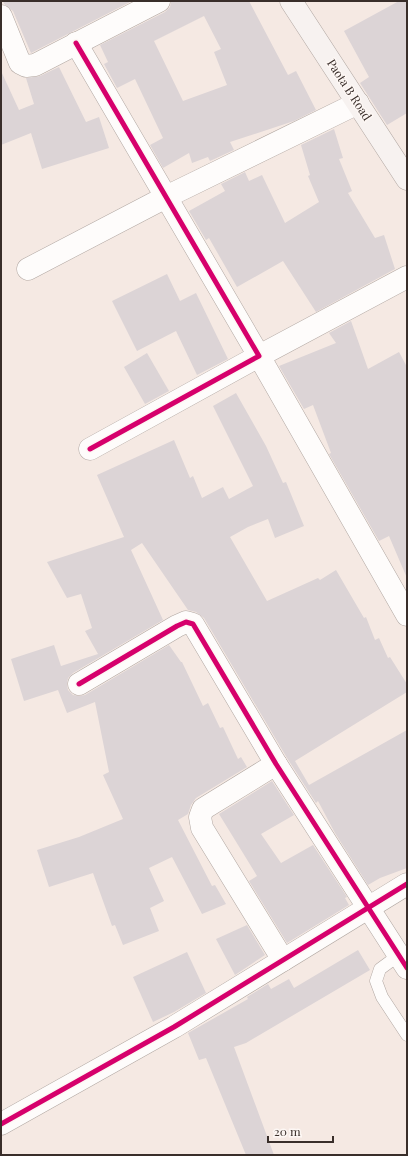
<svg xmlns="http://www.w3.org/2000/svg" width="408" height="1156" font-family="'Playfair Display',serif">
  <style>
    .building { fill: #dcd4d6; fill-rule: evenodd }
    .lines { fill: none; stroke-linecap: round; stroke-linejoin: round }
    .lane-casing { stroke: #b1a7a2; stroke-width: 13 }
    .street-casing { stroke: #b1a7a2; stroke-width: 23 }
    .secondary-casing { stroke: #b1a7a2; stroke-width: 23 }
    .lane { stroke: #fefcfb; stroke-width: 12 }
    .street { stroke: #fefcfb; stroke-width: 22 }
    .secondary { stroke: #f7f2f0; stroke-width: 22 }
    .cycleway-casing { stroke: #fdf7f4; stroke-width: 8 }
    .cycleway { stroke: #d6006c; stroke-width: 5 }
    .labels { text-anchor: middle; stroke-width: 3; stroke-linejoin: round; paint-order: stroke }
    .street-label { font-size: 12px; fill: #392e2a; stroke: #fdf7f4 }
  </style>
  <rect width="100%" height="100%" fill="#f5e9e3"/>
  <g class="building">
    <path d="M3,1H132L31,53L13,11L4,4Z"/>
    <path d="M171,1H249L288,75L296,71L316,110L294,121L230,142L234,150L210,161L208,157L192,163L189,153L163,168L150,145L163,138L135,79L117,88L104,64L108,62L100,45L165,12L170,7ZM204,16L221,49L214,52L227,85L183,101L154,41Z"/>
    <path d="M399,1H407V113L387,125L360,83L369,77L344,31Z"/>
    <path d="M59,67L86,122L99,117L109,148L42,169L31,133L1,145V71L19,110L34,104L26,78L40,76Z"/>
    <path d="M334,129L343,158L339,159L352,191L348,193L375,238L384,235L395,269L316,312L283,261L237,287L209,238L206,240L189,211L225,191L221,184L245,172L249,181L262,175L285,223L319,202L308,176L310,175L301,145Z"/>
    <path d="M167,274L180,301L196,293L228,359L197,375L176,331L137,351L112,301Z"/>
    <path d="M351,321L368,369L399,352L407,367V578L389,536L379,541L329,454L331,453L313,405L304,409L279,366L336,343L329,333Z"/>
    <path d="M147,353L169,391L145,404L124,367Z"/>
    <path d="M236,393L266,446L283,483L286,482L304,526L275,538L268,519L248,527L230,537L267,601L318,578L320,580L336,570L364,618L366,617L375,640L379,638L388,658L390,657L407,684V692L295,761L309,785L407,730V868L380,878L368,885L335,833L318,801L316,803L287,758L204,618L196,612L188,610L142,543L131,550L163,620L73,673L68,678L67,684L68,690L73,695L80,696L85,695L169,645L181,662H182L203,706L208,703L220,728L223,727L238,759L241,757L247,767L196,798L191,805L188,814L178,820L212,886L215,885L226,904L202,914L172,857L149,868L164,901L150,908L159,931L123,945L115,925L112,926L93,873L49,887L37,850L79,837L123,819L103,775L109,772L95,702L67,713L58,690L24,701L11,659L54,645L61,666L98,654L85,631L92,628L81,594L67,598L47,562L124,537L97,475L174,440L190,478L193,476L202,498L223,487L229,499L253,486L213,406Z"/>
    <path d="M272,781L294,815L261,834L281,863L313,845L347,897L345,898L349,905L287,943L249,881L257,876L219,814Z"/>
    <path d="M247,925L265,955L235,975L216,939Z"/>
    <path d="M358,950L370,970L246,1043L234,1047L274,1155H246L206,1058L199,1060L188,1033L248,999L247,997L268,984L271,989L289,979L294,988Z"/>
    <path d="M187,952L206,993L174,1012L153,1022L133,977Z"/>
  </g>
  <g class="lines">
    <g class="lane-casing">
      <path id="lane" d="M399,955L380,969L376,981L382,997L407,1035"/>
    </g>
    <g class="street-casing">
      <g id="street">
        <path d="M1,16L20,63L26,66L35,65L159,1"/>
        <path d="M76,43L259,356L90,449"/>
        <path d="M28,269L166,197L358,103"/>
        <path d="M407,277L259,356L407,615"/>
        <path d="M79,684L177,626L186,622L193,624L276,764L407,968"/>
        <path d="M276,764L203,809L200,817L202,828L283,960"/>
        <path d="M1,1124L174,1027L407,884"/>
      </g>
    </g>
    <g class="secondary-casing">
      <path id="secondary" d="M291,1L407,179"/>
    </g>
    <use href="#lane" class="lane"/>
    <use href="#street" class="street"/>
    <use href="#secondary" class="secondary"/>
    <g class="cycleway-casing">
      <g id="cycleway">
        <path d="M76,43L259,356L90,449"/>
        <path d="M79,684L177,626L186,622L193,624L276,764L407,968"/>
        <path d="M1,1124L174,1027L407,884"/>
      </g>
    </g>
    <use href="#cycleway" class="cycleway"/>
  </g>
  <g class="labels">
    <g class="street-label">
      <text transform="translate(349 90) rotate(57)" y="4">Paota B Road</text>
    </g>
  </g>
  <rect width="408" height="1156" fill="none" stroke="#392e2a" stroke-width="4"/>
  <path d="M268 1136v6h65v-6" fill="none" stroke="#392e2a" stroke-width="2"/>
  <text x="274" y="1136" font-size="12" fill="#392e2a" stroke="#fdf7f4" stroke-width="3" paint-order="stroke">20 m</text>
</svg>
